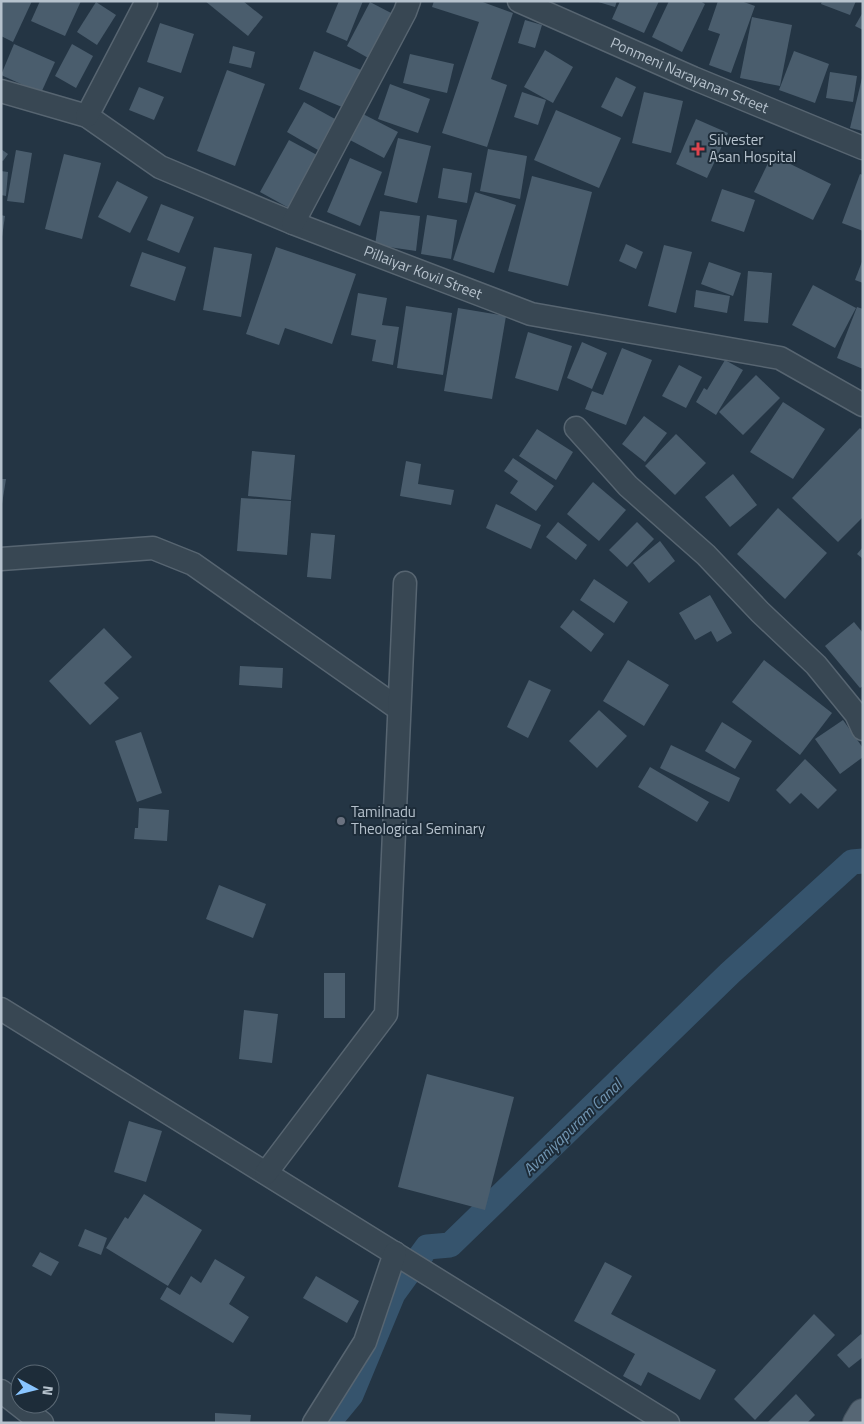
<svg xmlns="http://www.w3.org/2000/svg" width="864" height="1424" font-family="'Titillium Web',sans-serif">
  <style>
    .lines { fill: none; stroke-linecap: round; stroke-linejoin: round }
    .canal { stroke: #36546d; stroke-width: 25 }
    .building { fill: #4a5d6d }
    .minor-casing { stroke: #576571; stroke-width: 25 }
    .primary-casing { stroke: #42505d; stroke-width: 30 }
    .minor { stroke: #384753; stroke-width: 22 }
    .primary { stroke: #566674; stroke-width: 28 }
    .health-dot { fill: #e0444e; stroke: #1d2c39; stroke-width: 2 }
    .worship-dot { fill: #6b7280; stroke: #1d2c39; stroke-width: 2 }
    .labels { text-anchor: middle; stroke-width: 4; stroke-linejoin: round; paint-order: stroke }
    .street-label { font-size: 15px; fill: #b6c2cd; stroke: #1d2c39 }
    .poi-label { font-size: 15px; fill: #b6c2cd; stroke: #1d2c39; text-anchor: start }
    .water-label { font-size: 16px; font-style: italic; fill: #7296b3; stroke: #1d2c39 }
  </style>
  <rect width="100%" height="100%" fill="#243544"/>
  <g class="lines">
    <path class="canal" d="M328,1423L351,1395L393,1294L427,1247L450,1245L730,973L852,862L863,861"/>
  </g>
  <g class="building">
    <path d="M1,1H32L13,42L1,36Z"/>
    <path d="M40,1H81L65,36L31,21Z"/>
    <path d="M205,1H243L263,17L248,36Z"/>
    <path d="M339,1H363L347,41L326,32Z"/>
    <path d="M434,1H480L513,13L491,79L507,85L487,147L442,133L479,22L432,7Z"/>
    <path d="M595,1H617L615,7Z"/>
    <path d="M620,1H659L644,33L612,19Z"/>
    <path d="M669,1H700L705,4L682,52L652,37Z"/>
    <path d="M718,1H741L755,6L731,73L709,65L720,34L708,30Z"/>
    <path d="M822,1H856L850,15L821,4Z"/>
    <path d="M96,2L116,15L97,45L77,32Z"/>
    <path d="M370,2L393,14L370,59L347,46Z"/>
    <path d="M863,12V30L855,26Z"/>
    <path d="M752,17L792,25L780,86L740,78Z"/>
    <path d="M525,20L542,25L535,48L518,43Z"/>
    <path d="M160,23L194,34L181,73L147,62Z"/>
    <path d="M14,44L55,62L41,93L1,75Z"/>
    <path d="M72,44L93,56L76,88L55,76Z"/>
    <path d="M233,46L255,52L251,68L229,63Z"/>
    <path d="M545,50L573,67L553,103L524,87Z"/>
    <path d="M314,51L366,72L349,110L299,89Z"/>
    <path d="M794,51L829,64L815,103L779,90Z"/>
    <path d="M410,54L454,64L447,93L403,83Z"/>
    <path d="M227,70L265,84L235,166L197,151Z"/>
    <path d="M830,72L857,76L853,102L826,98Z"/>
    <path d="M616,77L636,87L622,117L601,107Z"/>
    <path d="M862,78L863,79V131L850,128Z"/>
    <path d="M390,84L430,99L418,133L378,119Z"/>
    <path d="M139,87L164,97L154,120L129,110Z"/>
    <path d="M522,92L546,100L538,125L514,117Z"/>
    <path d="M644,92L683,101L671,153L632,143Z"/>
    <path d="M304,102L335,119L318,150L287,132Z"/>
    <path d="M556,110L621,138L599,188L534,160Z"/>
    <path d="M363,114L398,132L384,158L350,140Z"/>
    <path d="M696,119L728,133L707,178L676,164Z"/>
    <path d="M398,138L431,146L417,203L384,195Z"/>
    <path d="M289,140L317,155L289,208L260,192Z"/>
    <path d="M1,149L8,154L3,161L1,160Z"/>
    <path d="M488,149L527,156L520,199L480,191Z"/>
    <path d="M16,150L32,153L24,203L7,201Z"/>
    <path d="M64,154L101,163L82,239L45,229Z"/>
    <path d="M772,155L831,184L813,220L754,192Z"/>
    <path d="M350,158L382,172L360,226L327,212Z"/>
    <path d="M443,168L472,173L467,203L438,198Z"/>
    <path d="M1,171L8,172L6,196L1,195Z"/>
    <path d="M860,174L863,175V231L842,223Z"/>
    <path d="M532,176L592,192L568,286L508,271Z"/>
    <path d="M117,181L148,197L130,233L98,217Z"/>
    <path d="M722,189L755,200L744,232L711,221Z"/>
    <path d="M475,192L516,205L494,273L453,260Z"/>
    <path d="M161,204L194,217L179,253L147,240Z"/>
    <path d="M380,211L420,216L416,251L375,245Z"/>
    <path d="M1,215L5,216L2,237H1Z"/>
    <path d="M427,215L457,220L451,259L421,254Z"/>
    <path d="M626,244L643,252L636,269L619,261Z"/>
    <path d="M664,245L692,252L676,313L648,306Z"/>
    <path d="M214,247L252,254L241,317L203,310Z"/>
    <path d="M276,247L356,274L332,344L285,328L279,345L246,334Z"/>
    <path d="M142,252L186,267L175,301L130,286Z"/>
    <path d="M863,259V283L855,280Z"/>
    <path d="M709,262L741,273L733,296L701,284Z"/>
    <path d="M748,271L772,273L768,323L744,321Z"/>
    <path d="M813,285L856,308L835,348L792,325Z"/>
    <path d="M696,290L730,296L727,313L694,307Z"/>
    <path d="M358,293L387,298L382,325L399,327L393,365L372,361L376,340L351,335Z"/>
    <path d="M406,306L452,313L443,375L397,368Z"/>
    <path d="M857,307L863,309V369L837,358Z"/>
    <path d="M458,308L506,316L492,399L444,391Z"/>
    <path d="M528,332L572,346L558,391L515,378Z"/>
    <path d="M582,342L607,353L592,389L567,378Z"/>
    <path d="M622,348L652,360L626,425L585,409L592,391L603,395Z"/>
    <path d="M725,360L743,370L716,415L696,402L704,388L707,390Z"/>
    <path d="M679,365L702,377L686,408L662,396Z"/>
    <path d="M756,375L780,398L743,435L719,412Z"/>
    <path d="M783,402L825,429L793,479L750,452Z"/>
    <path d="M644,416L667,433L645,462L622,444Z"/>
    <path d="M860,428L863,431V517L838,542L792,498Z"/>
    <path d="M537,429L573,452L556,480L519,456Z"/>
    <path d="M676,434L706,463L675,495L645,466Z"/>
    <path d="M252,451L295,455L291,500L248,496Z"/>
    <path d="M513,458L554,486L536,511L510,493L518,481L504,471Z"/>
    <path d="M406,461L421,464L418,484L454,490L451,505L400,496Z"/>
    <path d="M733,474L757,505L730,527L705,497Z"/>
    <path d="M1,479H6L2,504H1Z"/>
    <path d="M593,482L626,510L599,541L567,514Z"/>
    <path d="M241,498L291,501L287,555L237,551Z"/>
    <path d="M496,504L541,525L531,549L486,528Z"/>
    <path d="M778,508L827,553L785,599L737,554Z"/>
    <path d="M558,522L587,545L576,560L546,537Z"/>
    <path d="M637,522L654,539L627,567L609,550Z"/>
    <path d="M311,533L335,535L331,579L307,577Z"/>
    <path d="M660,541L675,561L649,583L633,563Z"/>
    <path d="M863,547V559L857,554Z"/>
    <path d="M594,579L628,602L614,623L580,600Z"/>
    <path d="M710,595L732,633L717,642L711,631L695,640L679,613Z"/>
    <path d="M573,610L604,634L591,652L560,627Z"/>
    <path d="M854,622L863,633V686L860,688L825,646Z"/>
    <path d="M104,628L132,657L104,683L119,698L90,725L49,681Z"/>
    <path d="M628,660L669,685L644,726L603,701Z"/>
    <path d="M764,660L832,713L800,755L732,702Z"/>
    <path d="M240,666L283,668L282,688L239,685Z"/>
    <path d="M529,680L551,690L528,738L507,727Z"/>
    <path d="M599,710L627,736L597,768L569,741Z"/>
    <path d="M843,720L863,748V757L840,774L815,739Z"/>
    <path d="M722,722L752,741L735,769L705,751Z"/>
    <path d="M141,732L162,793L137,802L115,741Z"/>
    <path d="M671,745L740,778L729,802L660,768Z"/>
    <path d="M805,759L837,790L818,809L801,793L790,804L776,790Z"/>
    <path d="M650,767L709,802L697,822L638,787Z"/>
    <path d="M139,808L169,810L167,841L134,839L135,828H138Z"/>
    <path d="M219,885L266,904L253,938L206,919Z"/>
    <rect x="324" y="973" width="21" height="45"/>
    <path d="M244,1010L278,1014L272,1063L239,1059Z"/>
    <path d="M427,1074L514,1097L485,1210L398,1187Z"/>
    <path d="M129,1121L162,1131L146,1182L114,1172Z"/>
    <path d="M144,1194L202,1230L168,1286L106,1248L125,1217L128,1219Z"/>
    <path d="M85,1229L107,1238L101,1255L78,1246Z"/>
    <path d="M40,1252L59,1262L51,1276L32,1266Z"/>
    <path d="M215,1259L245,1277L229,1304L249,1317L233,1343L160,1299L167,1287L180,1295L191,1276L201,1283Z"/>
    <path d="M605,1262L632,1276L611,1314L716,1370L700,1400L648,1372L641,1386L623,1376L635,1354L574,1321Z"/>
    <path d="M316,1276L359,1301L347,1323L303,1298Z"/>
    <path d="M814,1314L835,1335L755,1420L734,1399Z"/>
    <path d="M861,1334L863,1337V1357L849,1368L837,1355Z"/>
    <path d="M796,1394L815,1415L807,1423H767Z"/>
    <path d="M215,1413L251,1415L250,1423H215Z"/>
  </g>
  <g class="lines">
    <g class="minor-casing">
      <g id="minor">
        <path id="s1" d="M519,1L693,78L863,148"/>
        <path id="s2" d="M1,91L87,116L160,167L293,223L531,314L780,358L863,405"/>
        <path d="M87,116L146,3"/>
        <path d="M293,223L405,12L409,1"/>
        <path d="M576,428L628,486L706,555L760,612L816,665L856,714L863,729"/>
        <path d="M1,559L153,548L193,564L399,709"/>
        <path d="M1,1009L668,1423"/>
        <path d="M266,1173L386,1014L405,583"/>
        <path d="M1,1391L42,1423"/>
        <path d="M314,1423L365,1342L395,1253"/>
      </g>
    </g>
    <g class="primary-casing">
      <path id="primary" d="M857,1423L863,1413"/>
    </g>
    <use href="#minor" class="minor"/>
    <use href="#primary" class="primary"/>
  </g>
  <path class="health-dot" d="M695.5 141.5h5v5h5v5h-5v5h-5v-5h-5v-5h5z"/>
  <circle class="worship-dot" cx="341" cy="821" r="5"/>
  <g class="labels">
    <g class="street-label">
      <text dy="5" stroke="none"><textPath href="#s1" startOffset="186">Ponmeni Narayanan Street</textPath></text>
      <text dy="5" stroke="none"><textPath href="#s2" startOffset="462">Pillaiyar Kovil Street</textPath></text>
    </g>
    <g class="poi-label">
      <text x="709" y="145">Silvester<tspan x="709" dy="17">Asan Hospital</tspan></text>
      <text x="351" y="817">Tamilnadu<tspan x="351" dy="17">Theological Seminary</tspan></text>
    </g>
    <g class="water-label">
      <text transform="translate(572 1127) rotate(-44)" y="6">Avaniyapuram Canal</text>
    </g>
  </g>
  <rect width="864" height="1424" fill="none" stroke="#b6c2cd" stroke-width="5"/>
  <g transform="translate(35 1389) rotate(97)"><circle r="24" fill="#1d2c39" stroke="#5a6874"/>
  <path d="M0-4L9 19L0 12L-9 19Z" fill="#89c5ff"/>
  <text y="-8" font-size="14" font-weight="bold" text-anchor="middle" fill="#b6c2cd">N</text>
  </g>
</svg>
